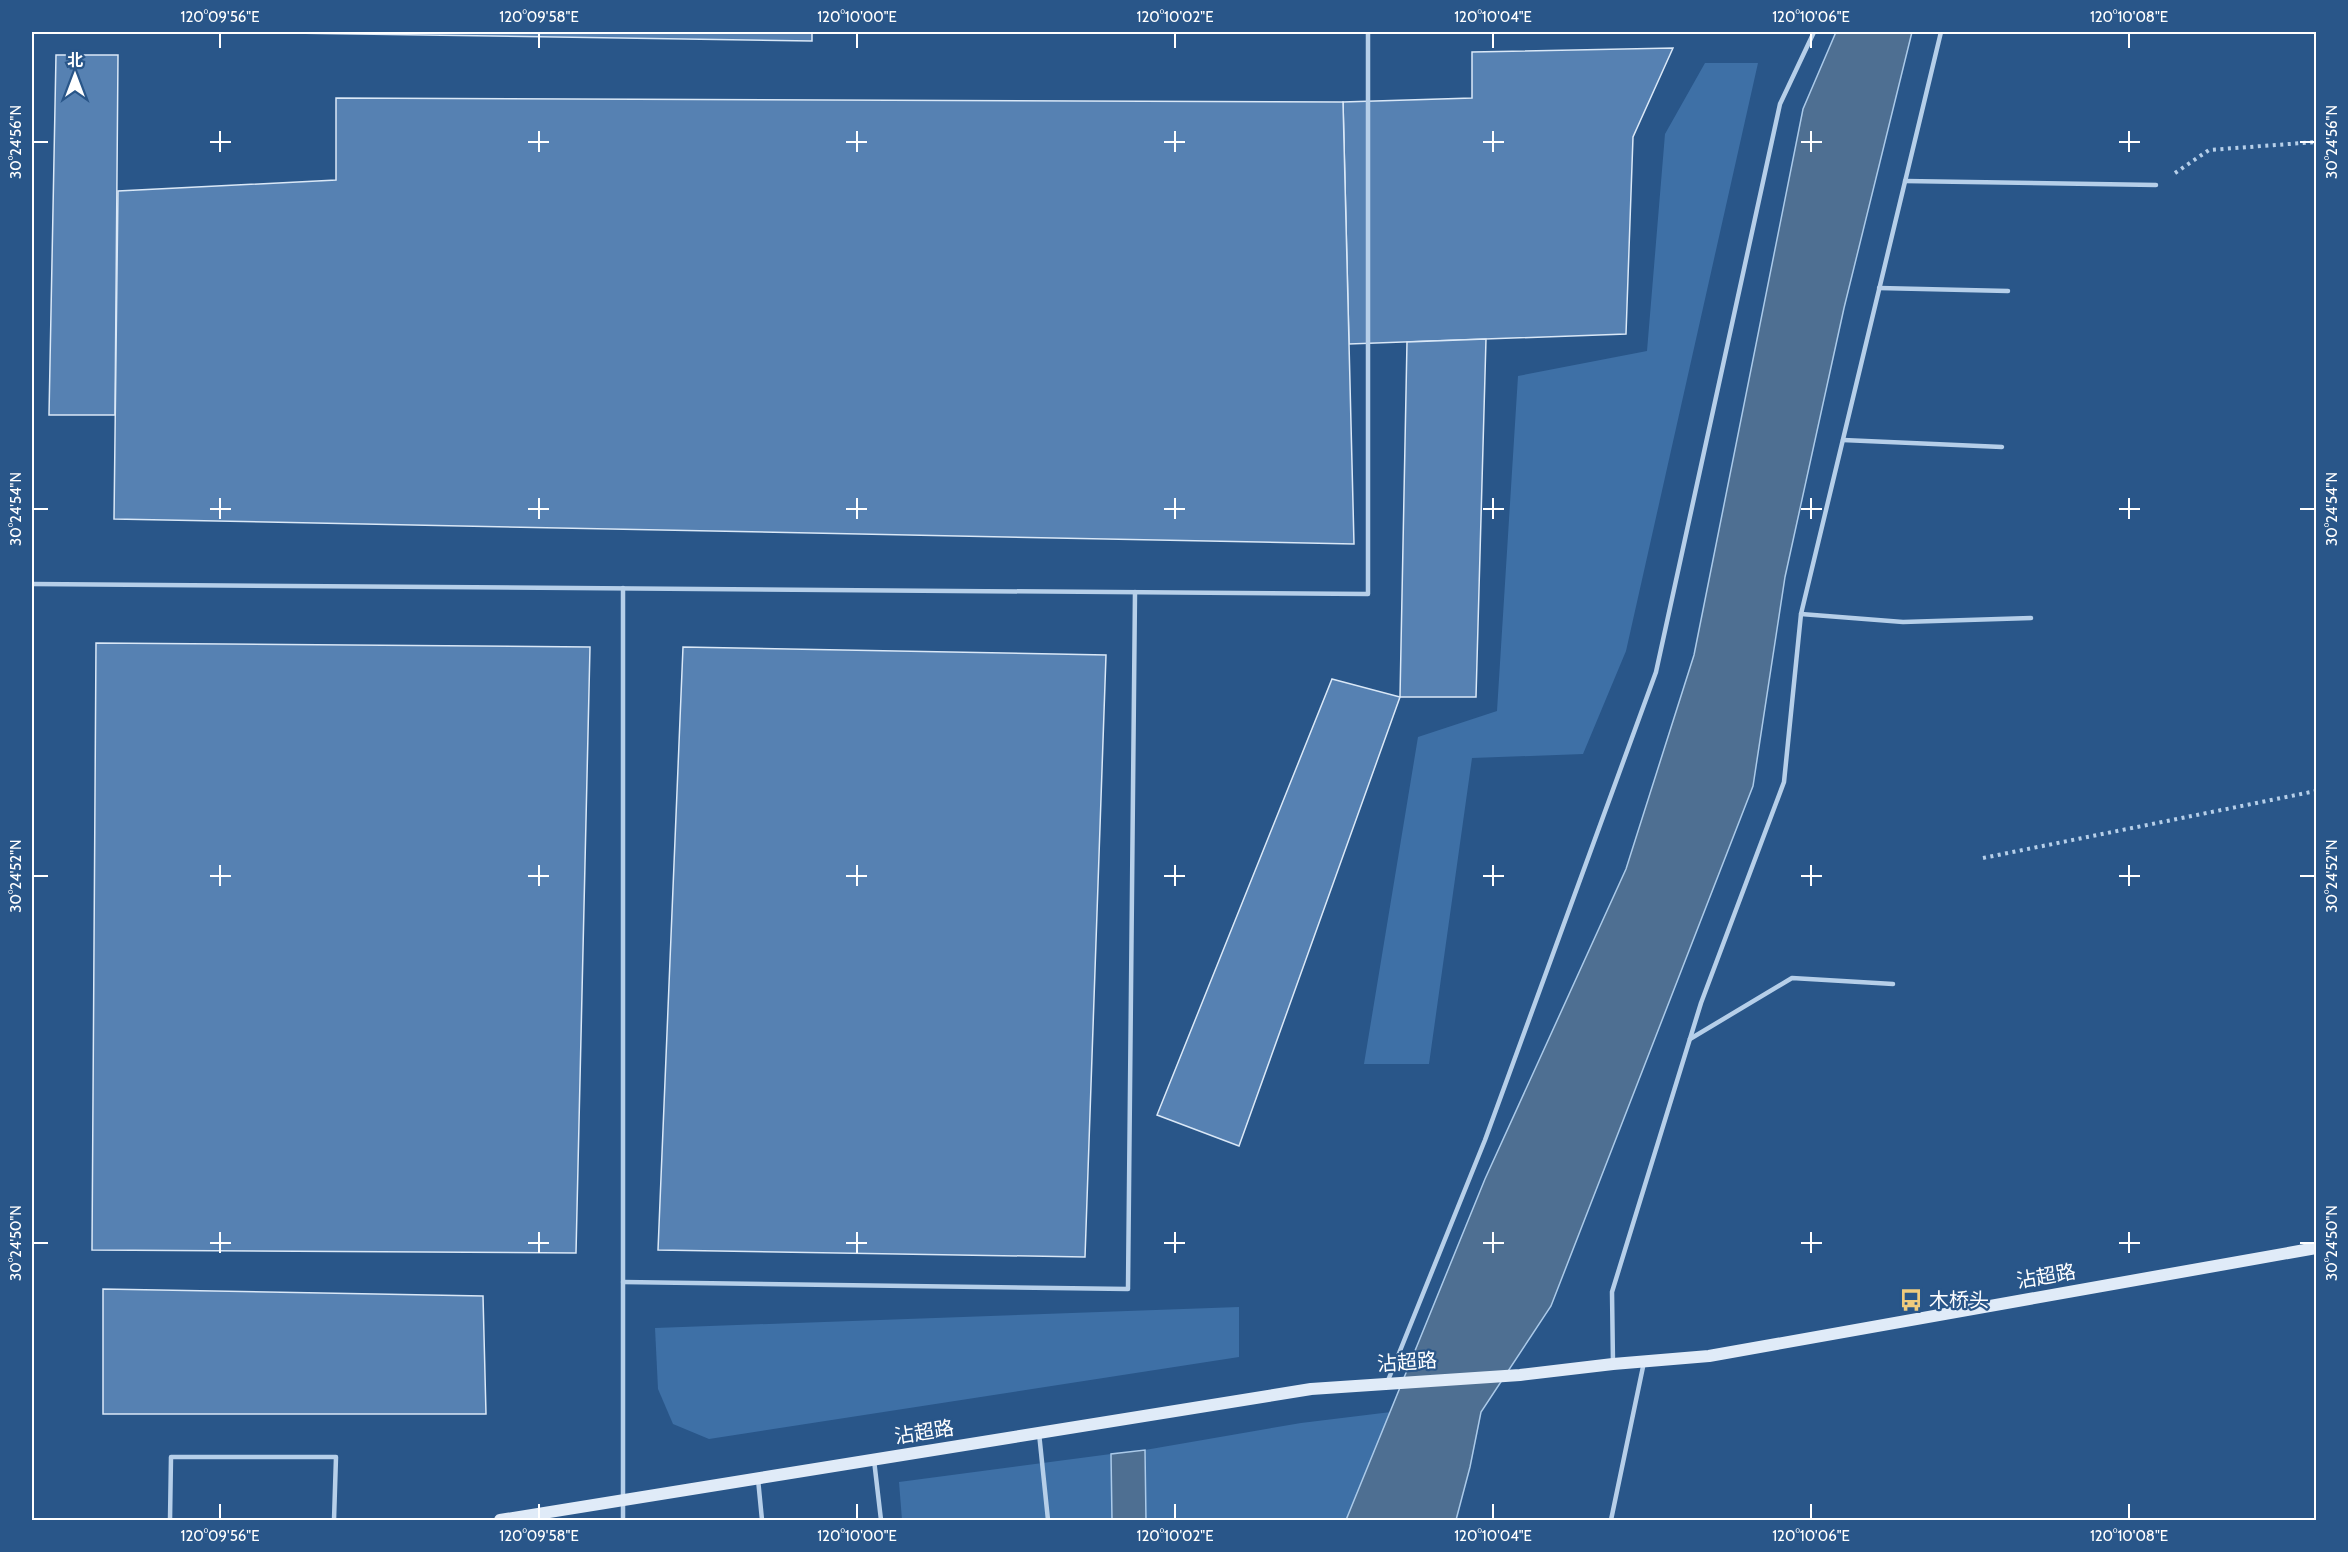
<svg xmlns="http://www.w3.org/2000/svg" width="2348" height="1552" font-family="Cabin,'Noto Sans SC',sans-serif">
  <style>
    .green { fill: #3e70a6 }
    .water { fill: #4e6f92; stroke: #abcae9; stroke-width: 1.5 }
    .building { fill: #5681b2; stroke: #dae8f7; stroke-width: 1.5 }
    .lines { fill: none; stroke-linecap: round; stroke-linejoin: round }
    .path { stroke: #b6cfe9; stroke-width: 4; stroke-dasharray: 3 4.5; stroke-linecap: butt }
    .lane { stroke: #b6cfe9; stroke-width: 4.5 }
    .secondary { stroke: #e0ebf8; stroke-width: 12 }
    .ticks { fill: none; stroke: #fff; stroke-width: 2 }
    .labels { text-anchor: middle; stroke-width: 4.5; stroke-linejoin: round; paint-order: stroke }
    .street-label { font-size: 20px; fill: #fff; stroke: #295689 }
    .poi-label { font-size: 20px; fill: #fff; stroke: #295689; text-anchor: start }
    .neatline { fill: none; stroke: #fff; stroke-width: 2 }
    .ticks-label { font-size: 15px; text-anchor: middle; fill: #fff }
  </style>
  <rect width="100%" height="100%" fill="#295689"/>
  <g class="green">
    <path d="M1705,63H1758L1626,651L1583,754L1472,758L1429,1064H1364L1418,737L1497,711L1518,376L1647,351L1665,134Z"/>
    <path d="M1239,1307V1357L709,1439L673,1424L658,1389L655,1328Z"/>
    <path d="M1391,1412L1346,1520H1146L1145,1450L1301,1423Z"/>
    <path d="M1111,1454L1112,1520H902L899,1482Z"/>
  </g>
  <g class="water">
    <path d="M1836,32H1912L1844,308L1785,577L1753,786L1551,1306L1481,1412L1470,1467L1456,1520H1346L1485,1179L1626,869L1694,655L1803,109Z"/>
    <path d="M1145,1450L1146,1520H1112L1111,1454Z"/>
  </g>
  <g class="building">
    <path d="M228,32H812V41Z"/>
    <path d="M1673,48L1633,137L1626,334L1349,344L1343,102L1472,98V52Z"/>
    <path d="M56,55H118L115,415H49Z"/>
    <path d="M336,98L1343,102L1354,544L114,519L118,191L336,180Z"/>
    <path d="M1486,339L1476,697H1400L1407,342Z"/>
    <path d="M96,643L590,647L576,1253L92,1250Z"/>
    <path d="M683,647L1106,655L1085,1257L658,1250Z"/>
    <path d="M1332,679L1400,697L1239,1146L1157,1115Z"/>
    <path d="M103,1289L483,1296L486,1414H103Z"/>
  </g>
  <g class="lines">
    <g class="path">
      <path d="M2175,173L2209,150L2316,142"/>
      <path d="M1983,858L2316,791"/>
    </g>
    <g class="lane">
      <path d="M1905,181L2156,185"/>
      <path d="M1879,288L2008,291"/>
      <path d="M1843,440L2002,447"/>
      <path d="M32,584L1368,594V32"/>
      <path d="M623,588V1520"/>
      <path d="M1801,614L1903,622L2031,618"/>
      <path d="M1690,1039L1792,978L1893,984"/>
      <path d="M623,1282L1128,1289L1135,592"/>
      <path d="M1613,1364L1612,1292L1701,1003L1784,782L1801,614L1941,32"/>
      <path d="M1387,1383L1485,1140L1656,672L1780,104L1814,32"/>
      <path d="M1039,1433L1048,1520"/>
      <path d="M874,1460L881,1520"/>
      <path d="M758,1479L762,1520"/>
      <path d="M170,1520L171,1457H336L334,1520"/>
      <path d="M1611,1520L1644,1362"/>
    </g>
    <path class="secondary" d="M500,1520L1311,1389L1520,1375L1613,1364L1709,1356L2316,1248"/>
  </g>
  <path class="ticks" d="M220,33V48M539,33V48M857,33V48M1175,33V48M1493,33V48M1811,33V48M2129,33V48M220,131V152M539,131V152M857,131V152M1175,131V152M1493,131V152M1811,131V152M2129,131V152M33,142H48M210,142H231M528,142H549M846,142H867M1164,142H1185M1483,142H1504M1801,142H1822M2119,142H2140M2300,142H2315M220,498V519M539,498V519M857,498V519M1175,498V519M1493,498V519M1811,498V519M2129,498V519M33,509H48M210,509H231M528,509H549M846,509H867M1164,509H1185M1483,509H1504M1801,509H1822M2119,509H2140M2300,509H2315M220,865V886M539,865V886M857,865V886M1175,865V886M1493,865V886M1811,865V886M2129,865V886M33,876H48M210,876H231M528,876H549M846,876H867M1164,876H1185M1483,876H1504M1801,876H1822M2119,876H2140M2300,876H2315M220,1232V1253M539,1232V1253M857,1232V1253M1175,1232V1253M1493,1232V1253M1811,1232V1253M2129,1232V1253M33,1243H48M210,1243H231M528,1243H549M846,1243H867M1164,1243H1185M1483,1243H1504M1801,1243H1822M2119,1243H2140M2300,1243H2315M220,1504V1519M539,1504V1519M857,1504V1519M1175,1504V1519M1493,1504V1519M1811,1504V1519M2129,1504V1519"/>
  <defs>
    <g id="bus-bare" transform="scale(1.8)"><path d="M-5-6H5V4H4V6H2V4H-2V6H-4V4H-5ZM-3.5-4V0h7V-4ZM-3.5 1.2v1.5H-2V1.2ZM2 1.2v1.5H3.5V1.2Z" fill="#f0cb7d" stroke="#295689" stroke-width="2.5" paint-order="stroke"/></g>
  </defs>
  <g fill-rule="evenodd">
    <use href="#bus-bare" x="1911" y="1300"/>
  </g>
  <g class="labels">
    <g class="street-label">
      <text transform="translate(2046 1276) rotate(-10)" y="7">沾超路</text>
      <text transform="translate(1407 1362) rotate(-4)" y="7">沾超路</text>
      <text transform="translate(924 1432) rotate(-9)" y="7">沾超路</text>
    </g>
    <g class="poi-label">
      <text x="1929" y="1307">木桥头</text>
    </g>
  </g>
  <rect width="2348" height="1552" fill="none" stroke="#295689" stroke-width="66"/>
  <g transform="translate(75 75)" stroke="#295689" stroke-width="4.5" paint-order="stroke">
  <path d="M0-4.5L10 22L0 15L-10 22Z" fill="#ffffff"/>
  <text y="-9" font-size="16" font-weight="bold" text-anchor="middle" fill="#ffffff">北</text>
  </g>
  <rect x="33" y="33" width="2282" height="1486" class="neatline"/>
  <g class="ticks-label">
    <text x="220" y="22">120°09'56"E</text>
    <text x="539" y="22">120°09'58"E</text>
    <text x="857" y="22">120°10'00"E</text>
    <text x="1175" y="22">120°10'02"E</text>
    <text x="1493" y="22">120°10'04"E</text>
    <text x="1811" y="22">120°10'06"E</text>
    <text x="2129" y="22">120°10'08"E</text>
    <text transform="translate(16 142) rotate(-90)" y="5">30°24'56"N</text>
    <text transform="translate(2332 142) rotate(-90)" y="5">30°24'56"N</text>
    <text transform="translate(16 509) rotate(-90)" y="5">30°24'54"N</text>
    <text transform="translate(2332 509) rotate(-90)" y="5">30°24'54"N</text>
    <text transform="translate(16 876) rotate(-90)" y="5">30°24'52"N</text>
    <text transform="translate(2332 876) rotate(-90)" y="5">30°24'52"N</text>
    <text transform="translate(16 1243) rotate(-90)" y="5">30°24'50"N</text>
    <text transform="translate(2332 1243) rotate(-90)" y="5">30°24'50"N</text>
    <text x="220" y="1541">120°09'56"E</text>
    <text x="539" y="1541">120°09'58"E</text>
    <text x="857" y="1541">120°10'00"E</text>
    <text x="1175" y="1541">120°10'02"E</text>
    <text x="1493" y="1541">120°10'04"E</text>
    <text x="1811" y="1541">120°10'06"E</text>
    <text x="2129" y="1541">120°10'08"E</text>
  </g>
</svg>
